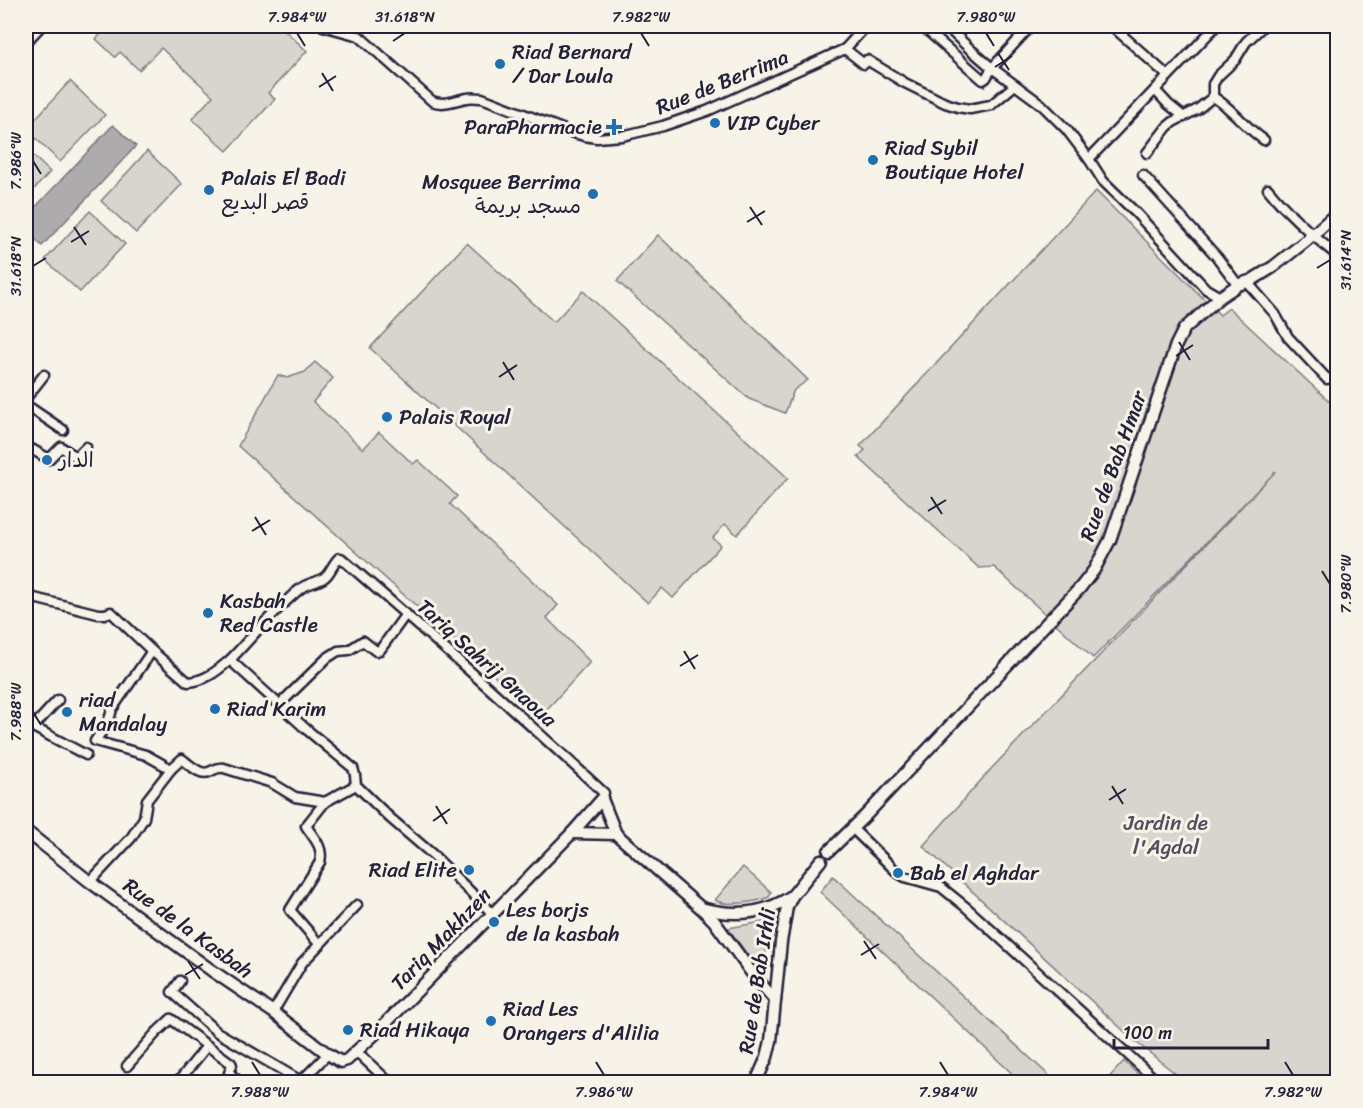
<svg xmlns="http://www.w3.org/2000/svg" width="1363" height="1108" font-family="Sriracha,'Playpen Sans Arabic',sans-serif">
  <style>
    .green { fill: #d8d5cf; stroke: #7d7c85; stroke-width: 1.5 }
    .water { fill: #aeabad; stroke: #76747f; stroke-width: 1.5 }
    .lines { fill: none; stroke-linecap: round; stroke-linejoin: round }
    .minor-casing { stroke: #22223b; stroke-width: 13 }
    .tertiary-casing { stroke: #22223b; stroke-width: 15 }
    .secondary-casing { stroke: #22223b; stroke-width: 15 }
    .minor { stroke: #f7f3e8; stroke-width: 8 }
    .tertiary { stroke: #f7f3e8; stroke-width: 10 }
    .secondary { stroke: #f7f3e8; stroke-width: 10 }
    .ticks { fill: none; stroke: #22223b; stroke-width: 2 }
    .poi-dot { fill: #1f6fb2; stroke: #f7f3e8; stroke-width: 2 }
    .labels { text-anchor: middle; stroke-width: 6; stroke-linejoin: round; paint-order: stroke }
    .poi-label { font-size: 21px; fill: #22223b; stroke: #f7f3e8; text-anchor: start }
    .street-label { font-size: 21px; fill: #22223b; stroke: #f7f3e8 }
    .park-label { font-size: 21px; fill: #504f60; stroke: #f7f3e8 }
    .neatline { fill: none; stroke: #22223b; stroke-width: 2 }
    .ticks-label { font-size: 15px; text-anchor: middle; fill: #22223b }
  </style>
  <rect width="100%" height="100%" fill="#f7f3e8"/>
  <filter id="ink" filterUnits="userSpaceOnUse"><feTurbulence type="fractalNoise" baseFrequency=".0167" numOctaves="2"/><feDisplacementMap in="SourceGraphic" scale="12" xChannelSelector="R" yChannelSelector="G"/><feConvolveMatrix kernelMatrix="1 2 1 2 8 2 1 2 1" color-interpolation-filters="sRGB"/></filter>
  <g filter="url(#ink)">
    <g class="green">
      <path d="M109,26H280L307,51L268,93L275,99L227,151L192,119L213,96L161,48L139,70L120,52L115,57L96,39Z"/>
      <path d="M70,81L105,115L60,162L26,129Z"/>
      <path d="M26,149L50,172L26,198Z"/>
      <path d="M147,151L182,184L136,233L101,201Z"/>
      <path d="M1096,191L1220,315L1229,308L1329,401L1337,405V1082H1186L1136,1042L923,846L991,769L1276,471L1093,658L994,567L979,568L858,457L865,450L860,446Z"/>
      <path d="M90,211L125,244L80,292L45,260Z"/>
      <path d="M658,235L808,380L794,390L785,413L749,399L617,281Z"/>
      <path d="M467,243L554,322L583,291L788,478L737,535L725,524L713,538L721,545L673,598L662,588L648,603L370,348Z"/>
      <path d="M315,362L333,378L313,402L363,449L379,432L413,464L418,460L457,496L450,504L558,605L547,618L590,662L540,717L238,446L278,375L287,378L305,372Z"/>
      <path d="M743,867L771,892L769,897C757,902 726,907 715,900Z"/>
      <path d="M833,876L1056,1082H1021L820,892Z"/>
      <path d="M767,921L771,924L763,968H757L728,928Z"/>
      <path d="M1124,1061L1146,1082H1105Z"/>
    </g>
    <path class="water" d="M113,125L136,146L42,246L26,231V217Z"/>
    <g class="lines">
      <g class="minor-casing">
        <g id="minor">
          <path d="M323,26L359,36L432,101C444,106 454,100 467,98C472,97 477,98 482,98L570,132L584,136L597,138L622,136L663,126L707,111L845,49L866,26"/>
          <path d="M922,26L983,80L986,78L992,68L1031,26"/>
          <path d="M946,26L970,49L992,68L1041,104L1067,130L1089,159L1103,181L1137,214L1206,289L1220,297"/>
          <path d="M1112,26L1168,76"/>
          <path d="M26,42L41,26"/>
          <path d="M845,49L864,64L867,60L905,83L945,103L958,107L970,109L991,105L1015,85"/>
          <path d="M1155,90L1168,104L1184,117"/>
          <path d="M1213,97C1231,107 1246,128 1264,140"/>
          <path d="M1147,153L1167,127L1173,122L1198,109L1213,97V84L1218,76L1235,60L1246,42L1263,26"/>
          <path d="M1089,159L1216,26"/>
          <path d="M1143,175L1217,257L1238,285"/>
          <path d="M1268,189C1288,214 1312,235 1338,256"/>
          <path d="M1247,282L1275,314L1288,337L1327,379L1338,376"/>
          <path d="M26,398L44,375"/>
          <path d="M26,405L63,430"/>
          <path d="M26,446L49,459L61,447L76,457L86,447"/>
          <path d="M26,596L98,614H105L111,612L152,651L188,682C206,681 218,670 230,660L306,729L353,768L355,775L356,785"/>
          <path d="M152,651L112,709C110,722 102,731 95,741L146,755L171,769"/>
          <path d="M230,660C253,636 274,610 300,589C307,583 317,583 325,577C331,572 333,563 339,558H341C430,635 518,713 604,793L602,799"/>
          <path d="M58,700L33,727L86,755"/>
          <path d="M279,705L327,658L338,651L349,650L363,641L376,651L380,650L406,614"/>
          <path d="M356,785L390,818L432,854L493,914"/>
          <path d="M852,828L898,873L905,877L941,887L967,908L1158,1082"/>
          <path d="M90,882L131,838L144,818L147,800L171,769L182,759C189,764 200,776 209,772C216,769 217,767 224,768L272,783L295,797L325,802L356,785"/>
          <path d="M320,945L290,910L320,862C324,847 313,837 306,826L325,802"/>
          <path d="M180,981L172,992L217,1032L301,1081"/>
          <path d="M273,1012L302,963L357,905"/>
          <path d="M357,1052L389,1082"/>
          <path d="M127,1066L156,1033L171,1019L231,1063L232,1065L229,1073L240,1082"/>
          <path d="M178,1082L207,1046"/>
          <path d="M300,1082L328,1054"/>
        </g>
      </g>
      <g class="tertiary-casing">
        <g id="tertiary">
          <path d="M26,831L90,882L211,970L273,1012L328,1054L341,1062L347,1060L377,1032L572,833L602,799L616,834L701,908L714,921L754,976L775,1000"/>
          <path d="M572,833L616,834"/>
        </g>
      </g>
      <g class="secondary-casing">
        <g id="secondary">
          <path d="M829,851L866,815L1043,627L1080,588L1094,570L1110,540L1176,345L1184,329L1220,297L1238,285L1252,280L1273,267L1307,240L1338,212"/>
          <path d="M701,908C734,917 764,915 792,896"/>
          <path d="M756,1082L767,1057L771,1041L781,942L787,907L792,896L821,860"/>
        </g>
      </g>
      <use href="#minor" class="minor"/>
      <use href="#tertiary" class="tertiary"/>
      <use href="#secondary" class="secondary"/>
    </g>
  </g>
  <path class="ticks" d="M297,33L305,46M641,33L649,46M986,33L994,46M393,41L405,33M998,53L1009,70M995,67L1012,56M322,73L333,91M319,87L336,76M33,161L41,174M750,207L762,225M747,222L765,211M74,227L86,245M71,242L89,231M33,266L46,258M1317,268L1330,260M1179,342L1190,360M1176,356L1193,345M503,362L514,380M499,377L517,365M931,497L942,514M928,511L946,500M255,517L266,535M252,531L270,520M1322,571L1330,584M684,651L695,669M680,666L698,655M33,712L41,725M1112,786L1123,804M1109,800L1126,789M436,806L447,824M433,821L450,809M864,941L876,959M861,955L879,944M188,961L200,979M185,975L203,964M252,1062L260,1075M596,1062L604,1075M940,1062L948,1075M1285,1062L1293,1075"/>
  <g class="poi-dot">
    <circle cx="500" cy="64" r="6"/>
    <circle cx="715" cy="123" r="6"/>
    <path d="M611 118h6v6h6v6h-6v6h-6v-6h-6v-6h6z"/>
    <circle cx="873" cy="160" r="6"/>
    <circle cx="209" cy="190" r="6"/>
    <circle cx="593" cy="194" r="6"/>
    <circle cx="387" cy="417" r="6"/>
    <circle cx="47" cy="460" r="6"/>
    <circle cx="208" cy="613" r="6"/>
    <circle cx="215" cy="709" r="6"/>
    <circle cx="67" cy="712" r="6"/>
    <circle cx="469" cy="870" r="6"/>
    <circle cx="898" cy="873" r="6"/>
    <circle cx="494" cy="922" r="6"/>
    <circle cx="491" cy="1021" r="6"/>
    <circle cx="348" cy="1030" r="6"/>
  </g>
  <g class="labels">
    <g class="poi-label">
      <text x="512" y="59">Riad Bernard<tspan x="512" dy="24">/ Dar Loula</tspan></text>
      <text x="727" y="130">VIP Cyber</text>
      <text x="602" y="134" text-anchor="end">ParaPharmacie</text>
      <text x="885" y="155">Riad Sybil<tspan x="885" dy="24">Boutique Hotel</tspan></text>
      <text x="221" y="185">Palais El Badi<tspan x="221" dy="24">قصر البديع</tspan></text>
      <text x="581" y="189" text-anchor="end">Mosquee Berrima<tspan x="581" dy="24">مسجد بريمة</tspan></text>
      <text x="399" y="424">Palais Royal</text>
      <text x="59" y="467">الدار</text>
      <text x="220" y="608">Kasbah<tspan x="220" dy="24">Red Castle</tspan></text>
      <text x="79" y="707">riad<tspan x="79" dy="24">Mandalay</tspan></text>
      <text x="227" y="716">Riad Karim</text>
      <text x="457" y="877" text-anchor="end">Riad Elite</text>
      <text x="910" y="880">Bab el Aghdar</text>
      <text x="506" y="917">Les borjs<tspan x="506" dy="24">de la kasbah</tspan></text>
      <text x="503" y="1016">Riad Les<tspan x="503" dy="24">Orangers d'Alilia</tspan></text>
      <text x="360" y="1037">Riad Hikaya</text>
    </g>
    <g class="street-label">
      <text transform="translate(722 82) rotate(-22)" y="7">Rue de Berrima</text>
      <text transform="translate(1113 466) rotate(-70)" y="7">Rue de Bab Hmar</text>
      <text transform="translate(487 663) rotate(42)" y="7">Tariq Sahrij Gnaoua</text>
      <text transform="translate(188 928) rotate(36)" y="7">Rue de la Kasbah</text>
      <text transform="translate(441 939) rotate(-46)" y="7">Tariq Makhzen</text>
      <text transform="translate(757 981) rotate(-81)" y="7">Rue de Bab Irhli</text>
    </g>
    <g class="park-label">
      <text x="1166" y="830">Jardin de<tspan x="1166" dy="24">l'Agdal</tspan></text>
    </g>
  </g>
  <rect width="1363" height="1108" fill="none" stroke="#f7f3e8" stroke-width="66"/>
  <path d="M1114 1039v9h154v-9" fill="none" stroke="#22223b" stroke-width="3"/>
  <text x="1123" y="1039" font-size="18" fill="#22223b" stroke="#f7f3e8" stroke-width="4.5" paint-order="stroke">100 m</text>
  <rect x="33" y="33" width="1297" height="1042" class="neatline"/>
  <g class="ticks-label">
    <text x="297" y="22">7.984°W</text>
    <text x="405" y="22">31.618°N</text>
    <text x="641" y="22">7.982°W</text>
    <text x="986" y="22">7.980°W</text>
    <text transform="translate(16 161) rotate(-90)" y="5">7.986°W</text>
    <text transform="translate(1346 260) rotate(-90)" y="5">31.614°N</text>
    <text transform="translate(16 266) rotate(-90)" y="5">31.618°N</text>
    <text transform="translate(1346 584) rotate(-90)" y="5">7.980°W</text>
    <text transform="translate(16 712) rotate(-90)" y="5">7.988°W</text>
    <text x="260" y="1097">7.988°W</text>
    <text x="604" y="1097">7.986°W</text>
    <text x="948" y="1097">7.984°W</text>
    <text x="1293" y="1097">7.982°W</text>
  </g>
</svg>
